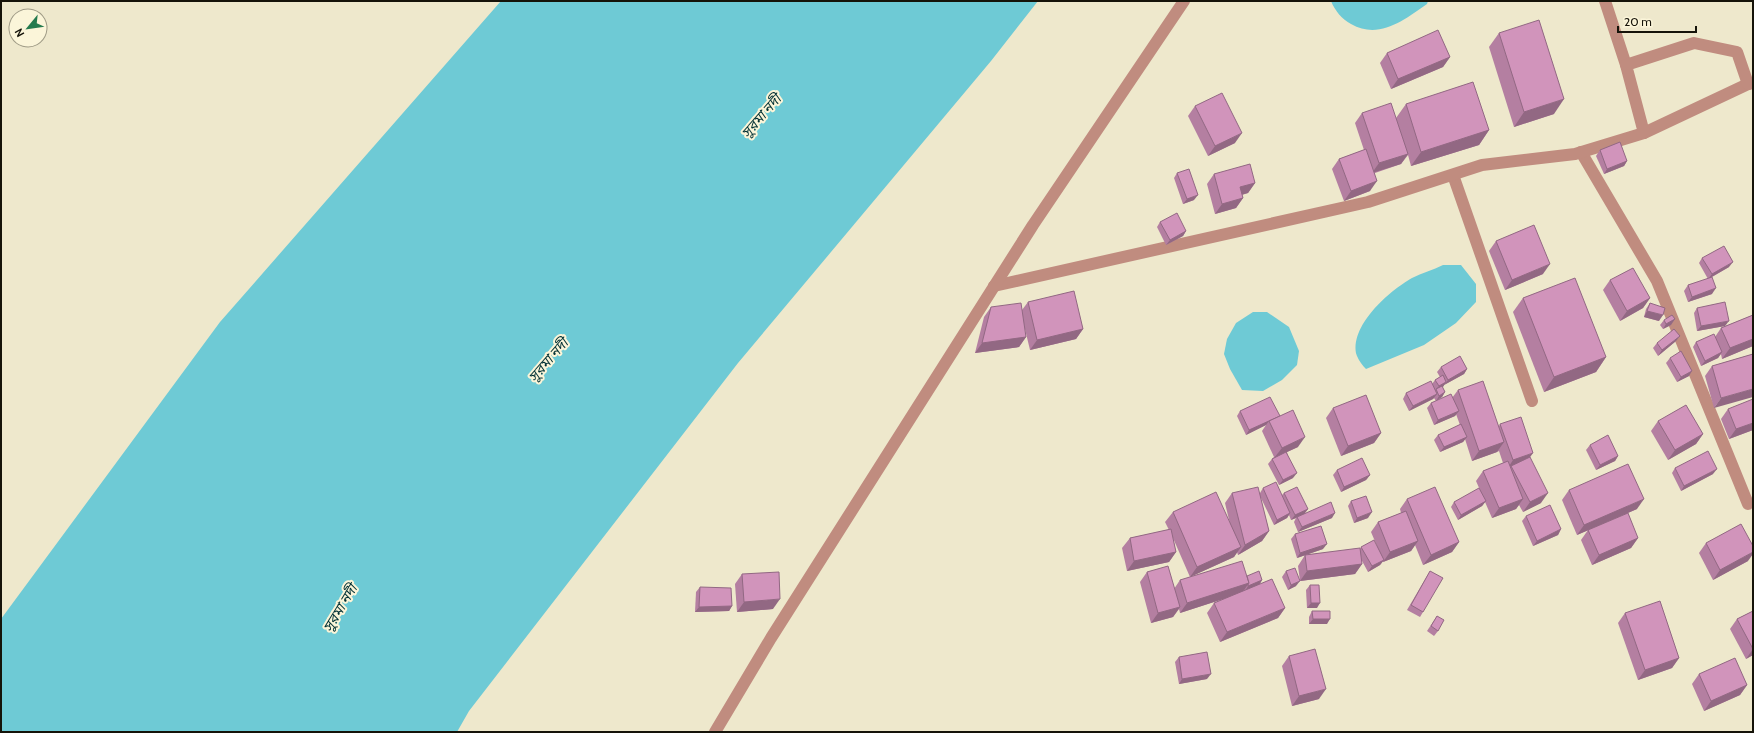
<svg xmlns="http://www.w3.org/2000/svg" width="1754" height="733" font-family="Cabin,'Noto Sans Bengali',sans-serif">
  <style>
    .water { fill: #6ecad5 }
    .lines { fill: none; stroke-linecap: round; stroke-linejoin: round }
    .street { stroke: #c08c7f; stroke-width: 12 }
    .wall { fill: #b47fa1 }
    .shaded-wall { fill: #926883 }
    .building { fill: #d194bb; stroke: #926883 }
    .labels { text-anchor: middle; stroke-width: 4; stroke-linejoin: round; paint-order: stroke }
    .water-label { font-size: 14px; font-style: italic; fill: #003034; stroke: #fbf5d9 }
  </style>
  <rect width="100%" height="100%" fill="#eee8cc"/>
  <g class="water">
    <path d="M501,1H1038L991,61L738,363L469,711L457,732H1V619L220,322Z"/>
    <path d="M1331,1H1428L1427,4C1404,20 1379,40 1351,24C1342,19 1335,11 1331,1Z"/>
    <path d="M1443,265H1461L1476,284V302L1456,323L1424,345L1366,369C1363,366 1359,361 1357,356C1348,327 1389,291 1412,278C1422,273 1433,270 1443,265Z"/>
    <path d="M1253,312H1267L1289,327L1299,351L1297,365L1282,380L1263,391L1242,390L1230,369L1224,354L1227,339L1236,323Z"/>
  </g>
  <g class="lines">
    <g class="street">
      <path d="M1605,1L1626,65"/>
      <path d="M1644,133L1748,84"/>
      <path d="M1581,152L1657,281L1748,504"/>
      <path d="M1453,175L1532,401"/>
      <path d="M994,286L1368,202L1482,165L1575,154L1644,133L1626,65L1694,43L1737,52L1748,84L1753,83"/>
      <path d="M715,732L771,638L1033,225L1184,1"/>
    </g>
  </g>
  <g class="wall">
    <path d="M1499,33L1554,114L1514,127L1489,47Z"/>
    <path d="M1387,53L1450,57L1443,67L1391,89L1380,63Z"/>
    <path d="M1406,104L1489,130L1479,145L1411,166L1408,155L1401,164L1375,173L1370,191L1344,201L1332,169L1339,159L1364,150L1355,123L1362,113L1396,118Z"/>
    <path d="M1195,106L1235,143L1208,156L1188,116Z"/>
    <path d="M1600,150L1627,161L1624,166L1604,174L1596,156Z"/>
    <path d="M1177,173L1194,200L1183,204L1174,178Z"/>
    <path d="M1214,174L1255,183L1248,193L1242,195L1243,198L1236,208L1215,214L1207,184Z"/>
    <path d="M1160,222L1186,231L1183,236L1166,245L1157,227Z"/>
    <path d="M1496,241L1543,274L1505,290L1489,251Z"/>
    <path d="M1702,258L1729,267L1712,277V294L1688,302L1684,291L1688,285L1708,279L1699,263Z"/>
    <path d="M1610,280L1650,298L1643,308L1620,321L1603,290Z"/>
    <path d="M1523,298L1606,357L1596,372L1544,392L1513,312Z"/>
    <path d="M1028,302L1083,329L1076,339L1030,350L1024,325L1026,337L1019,347L975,353L984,317L991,307L1022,310Z"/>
    <path d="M1650,303L1659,321L1644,317L1646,309Z"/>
    <path d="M1697,308L1725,326L1697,331L1694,313Z"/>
    <path d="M1753,315V346L1722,359L1721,354L1718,358L1701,366L1693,347L1696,342L1715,337L1721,328Z"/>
    <path d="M1664,320L1671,325L1663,329L1660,325Z"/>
    <path d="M1676,341L1658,356L1653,348L1657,343Z"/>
    <path d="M1753,354L1714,408L1705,376L1712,366Z"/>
    <path d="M1670,358L1689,376L1677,382L1666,363Z"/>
    <path d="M1441,367L1467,369L1464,374L1444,385L1442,387L1445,392L1442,397L1436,401L1452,398L1458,390L1499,426L1500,424L1530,458L1541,503L1523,512L1519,505L1516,509L1492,518L1485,502L1482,506L1458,520L1451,507L1454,502L1480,490L1476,481L1483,471L1503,463L1499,451L1497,452L1472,461L1465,439L1463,442L1440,452L1434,440L1438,435L1460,425L1456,414L1455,416L1434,425L1427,408L1431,403L1436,401L1434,398L1433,399L1409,411L1403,399L1406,393L1432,384L1435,380L1440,377L1437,372Z"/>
    <path d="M1333,408L1381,433L1374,443L1341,456L1326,418Z"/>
    <path d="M1728,409L1753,430L1729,439L1721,419Z"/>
    <path d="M1240,411L1280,416L1279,417L1298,447L1287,452L1293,478L1279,485L1268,464L1272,459L1274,457L1262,431L1266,425L1246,435L1237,416Z"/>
    <path d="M1658,421L1703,434L1696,444L1668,460L1651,431Z"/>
    <path d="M1590,445L1618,456L1615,461L1596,470L1586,450Z"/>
    <path d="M1675,468L1713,474L1681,491L1672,473Z"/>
    <path d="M1337,470L1370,475L1366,480L1341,492L1333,475Z"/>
    <path d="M1263,488L1282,495L1284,493L1308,509L1305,513L1332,518L1298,532L1294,522L1296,518L1291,520L1289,515L1287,518L1274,525L1260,496L1269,531L1262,541L1238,555L1237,552L1234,557L1190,577L1173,538L1176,552L1169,562L1127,571L1122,548L1130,538L1169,530L1165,522L1173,512L1230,524L1225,503L1232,493H1260Z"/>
    <path d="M1569,490L1637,509L1577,535L1562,500Z"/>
    <path d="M1407,499L1459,542L1452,552L1423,565L1415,545L1411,551L1383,562V561L1380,565L1368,572L1361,559L1362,564L1355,574L1300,581L1298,566L1305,555L1360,549L1361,547L1377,546L1371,532L1378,522L1401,513L1400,509Z"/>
    <path d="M1351,501L1368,518L1354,523L1348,506Z"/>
    <path d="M1526,516L1561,529L1558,535L1533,546L1522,521Z"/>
    <path d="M1588,530L1638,538L1631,548L1592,565L1581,540Z"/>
    <path d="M1295,534L1323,549L1297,558L1291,539Z"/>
    <path d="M1706,543L1748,561L1713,580L1699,553Z"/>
    <path d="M1286,571L1296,586L1288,590L1282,577Z"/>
    <path d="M1430,571L1423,612L1420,617L1407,610L1427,576Z"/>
    <path d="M1147,572L1174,589L1180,580L1247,576L1262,580L1260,584L1285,608L1278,618L1220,642L1207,613L1214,603L1226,598L1180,613L1179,609L1173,617L1151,623L1140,582Z"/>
    <path d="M742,574L773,609L737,612L735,584Z"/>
    <path d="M1310,585L1317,608H1307L1306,590Z"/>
    <path d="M700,587L732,606L729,611L695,612L696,592Z"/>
    <path d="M1312,611L1327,624H1309V617Z"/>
    <path d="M1753,611V655L1746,659L1730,629L1737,619Z"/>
    <path d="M1625,613L1679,658L1672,668L1638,680L1618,623Z"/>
    <path d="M1437,616L1438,631L1434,636L1427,631Z"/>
    <path d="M1289,656L1319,699L1292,706L1282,666Z"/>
    <path d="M1179,657L1207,679L1179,684L1175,662Z"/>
    <path d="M1699,674L1747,685L1740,695L1704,711L1692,684Z"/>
  </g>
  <g class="shaded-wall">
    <path d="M1450,57L1443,67L1391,89L1398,79Z"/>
    <path d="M1564,99L1554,114L1514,127L1524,112Z"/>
    <path d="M1489,130L1479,145L1411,166L1421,152Z"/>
    <path d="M1242,133L1235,143L1208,156L1215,146Z"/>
    <path d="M1408,154L1401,164L1372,173L1379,163Z"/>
    <path d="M1627,161L1624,166L1604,174L1607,169Z"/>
    <path d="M1377,181L1370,191L1344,201L1351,191Z"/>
    <path d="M1255,183L1248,193L1233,197L1240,187Z"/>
    <path d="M1198,195L1194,200L1183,204L1187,199Z"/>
    <path d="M1243,198L1236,208L1215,214L1222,204Z"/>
    <path d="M1186,231L1183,236L1166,245L1170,240Z"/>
    <path d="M1733,262L1729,267L1708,279L1712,274Z"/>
    <path d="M1550,264L1543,274L1505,290L1512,280Z"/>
    <path d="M1716,288L1712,294L1688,302L1692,297Z"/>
    <path d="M1650,298L1643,308L1620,321L1627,311Z"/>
    <path d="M1647,311L1663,315L1659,321L1644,317Z"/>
    <path d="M1675,319L1671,325L1663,329L1666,324Z"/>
    <path d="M1729,321L1725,326L1697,331L1701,326Z"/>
    <path d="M1083,329L1076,339L1030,350L1037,340Z"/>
    <path d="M1680,336L1676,341L1658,356L1662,350Z"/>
    <path d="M1026,337L1019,347L975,353L982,343Z"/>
    <path d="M1753,339V346L1722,359L1730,348Z"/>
    <path d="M1722,352L1718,358L1701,366L1705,361Z"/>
    <path d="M1606,357L1596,372L1544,392L1554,377Z"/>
    <path d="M1467,369L1464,374L1444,385L1448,380Z"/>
    <path d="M1692,371L1689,376L1677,382L1681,377Z"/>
    <path d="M1446,382L1443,387L1436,390V389L1439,386Z"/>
    <path d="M1753,389V397L1714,408L1721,398Z"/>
    <path d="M1445,392L1442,397L1436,401L1439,396Z"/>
    <path d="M1437,394L1433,399L1409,411L1413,406Z"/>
    <path d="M1459,411L1455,416L1434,425L1438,420Z"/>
    <path d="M1280,416L1276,421H1269L1266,425L1246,435L1249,430Z"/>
    <path d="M1753,423V430L1729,439L1736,429Z"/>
    <path d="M1381,433L1374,443L1341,456L1348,446Z"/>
    <path d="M1703,434L1696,444L1668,460L1675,450Z"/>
    <path d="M1305,437L1298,447L1274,458L1282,448Z"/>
    <path d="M1467,437L1463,442L1440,452L1444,447Z"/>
    <path d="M1504,442L1497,452L1472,461L1479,451Z"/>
    <path d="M1533,453L1526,463L1511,466L1509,470L1506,471L1513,460Z"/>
    <path d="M1618,456L1615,461L1596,470L1600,465Z"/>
    <path d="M1717,469L1713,474L1681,491L1684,486Z"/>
    <path d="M1297,473L1293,478L1279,485L1283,480Z"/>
    <path d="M1370,475L1366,480L1341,492L1344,487Z"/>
    <path d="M1548,493L1541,503L1523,512L1530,502Z"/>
    <path d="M1523,499L1516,509L1492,518L1499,508Z"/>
    <path d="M1644,499L1637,509L1577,535L1584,525Z"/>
    <path d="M1486,501L1482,506L1458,520L1461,515Z"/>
    <path d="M1308,509L1304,514L1297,517L1296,518L1291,520L1295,515Z"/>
    <path d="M1372,512L1368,518L1354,523L1357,518Z"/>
    <path d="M1290,513L1287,518L1274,525L1277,520Z"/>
    <path d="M1335,513L1332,518L1298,532L1302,527Z"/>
    <path d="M1561,529L1558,535L1533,546L1537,541Z"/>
    <path d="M1269,531L1262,541L1238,555L1245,545Z"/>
    <path d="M1638,538L1631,548L1592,565L1599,555Z"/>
    <path d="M1418,541L1411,551L1383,562L1390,552Z"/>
    <path d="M1459,542L1452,552L1423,565L1431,555Z"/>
    <path d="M1327,544L1323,549L1297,558L1300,553Z"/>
    <path d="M1241,547L1234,557L1190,577L1197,567Z"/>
    <path d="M1176,552L1169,562L1127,571L1134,561Z"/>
    <path d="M1753,552V554L1748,561L1713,580L1720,570Z"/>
    <path d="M1384,560L1380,565L1368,572L1372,566Z"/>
    <path d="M1362,564L1355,574L1300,581L1307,571Z"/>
    <path d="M1262,580L1259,585L1245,591L1248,586Z"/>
    <path d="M1300,581L1296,586L1288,590L1291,585Z"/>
    <path d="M1249,583L1242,593L1180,613L1187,603Z"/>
    <path d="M780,599L773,609L737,612L744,602Z"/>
    <path d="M1311,603H1320L1317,608H1307Z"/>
    <path d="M732,606L729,611L695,612L699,607Z"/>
    <path d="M1180,607L1173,617L1151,623L1158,613Z"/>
    <path d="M1285,608L1278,618L1220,642L1227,632Z"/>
    <path d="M1313,619H1330L1327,624H1309Z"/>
    <path d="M1753,649V655L1746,659Z"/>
    <path d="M1679,658L1672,668L1638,680L1645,670Z"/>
    <path d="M1211,674L1207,679L1179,684L1182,679Z"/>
    <path d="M1747,685L1740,695L1704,711L1711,701Z"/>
    <path d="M1326,689L1319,699L1292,706L1299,696Z"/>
  </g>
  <g class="building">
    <path d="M1539,20L1564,99L1524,112L1499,33Z"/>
    <path d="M1438,30L1450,57L1398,79L1387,53Z"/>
    <path d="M1473,82L1489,130L1421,152L1406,104Z"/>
    <path d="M1222,93L1242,133L1215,146L1195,106Z"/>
    <path d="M1391,103L1408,154L1379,163L1362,113Z"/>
    <path d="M1620,142L1627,161L1607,169L1600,150Z"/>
    <path d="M1366,149L1377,181L1351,191L1339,159Z"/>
    <path d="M1250,164L1255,183L1240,187L1243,198L1222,204L1214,174Z"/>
    <path d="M1189,169L1198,195L1187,199L1177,173Z"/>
    <path d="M1177,213L1186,231L1170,240L1160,222Z"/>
    <path d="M1534,225L1550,264L1512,280L1496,241Z"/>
    <path d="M1724,246L1733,262L1712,274L1702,258Z"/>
    <path d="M1633,268L1650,298L1627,311L1610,280Z"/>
    <path d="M1712,277L1716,288L1692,297L1688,285Z"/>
    <path d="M1575,278L1606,357L1554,377L1523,298Z"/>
    <path d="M1074,291L1083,329L1037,340L1028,302Z"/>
    <path d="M1725,302L1729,321L1701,326L1697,308Z"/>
    <path d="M1021,303L1026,337L982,343L991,307Z"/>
    <path d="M1650,303L1665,308L1663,315L1647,311Z"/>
    <path d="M1672,315L1675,319L1666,324L1664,320Z"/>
    <path d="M1753,315V339L1730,348L1721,328Z"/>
    <path d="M1674,329L1680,336L1662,350L1657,343Z"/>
    <path d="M1714,334L1722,352L1705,361L1696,342Z"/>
    <path d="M1681,351L1692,371L1681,377L1670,358Z"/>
    <path d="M1753,354V389L1721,398L1712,366Z"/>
    <path d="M1460,356L1467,369L1448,380L1441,367Z"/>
    <path d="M1443,375L1446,382L1439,386L1435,380Z"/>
    <path d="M1431,381L1437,394L1413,406L1406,393Z"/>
    <path d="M1483,381L1504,442L1479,451L1458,390Z"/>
    <path d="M1442,386L1445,392L1439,396L1436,389Z"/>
    <path d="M1451,394L1459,411L1438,420L1431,403Z"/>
    <path d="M1366,395L1381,433L1348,446L1333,408Z"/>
    <path d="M1270,397L1280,416L1249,430L1240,411Z"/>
    <path d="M1753,399V423L1736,429L1728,409Z"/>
    <path d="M1686,405L1703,434L1675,450L1658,421Z"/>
    <path d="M1293,410L1305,437L1282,448L1269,421Z"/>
    <path d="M1521,417L1533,453L1513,460L1500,424Z"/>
    <path d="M1461,424L1467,437L1444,447L1438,435Z"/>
    <path d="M1608,435L1618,456L1600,465L1590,445Z"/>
    <path d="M1708,451L1717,469L1684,486L1675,468Z"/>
    <path d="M1286,452L1297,473L1283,480L1272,459Z"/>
    <path d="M1530,457L1548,493L1530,502L1511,466Z"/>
    <path d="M1362,458L1370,475L1344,487L1337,470Z"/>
    <path d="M1508,461L1523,499L1499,508L1483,471Z"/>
    <path d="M1628,464L1644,499L1584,525L1569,490Z"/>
    <path d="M1276,482L1290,513L1277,520L1263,488Z"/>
    <path d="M1258,487L1269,531L1245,545L1232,493Z"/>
    <path d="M1297,487L1308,509L1295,515L1284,493Z"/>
    <path d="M1435,487L1459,542L1431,555L1407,499Z"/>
    <path d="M1479,488L1486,501L1461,515L1454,502Z"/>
    <path d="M1216,492L1241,547L1197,567L1173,512Z"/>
    <path d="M1366,496L1372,512L1357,518L1351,501Z"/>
    <path d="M1331,502L1335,513L1302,527L1297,517Z"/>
    <path d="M1550,505L1561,529L1537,541L1526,516Z"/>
    <path d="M1406,511L1418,541L1390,552L1378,522Z"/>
    <path d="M1628,513L1638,538L1599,555L1588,530Z"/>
    <path d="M1741,524L1753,546V552L1720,570L1706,543Z"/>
    <path d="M1321,526L1327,544L1300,553L1295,534Z"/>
    <path d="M1171,529L1176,552L1134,561L1130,538Z"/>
    <path d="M1374,540L1384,560L1372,566L1361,547Z"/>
    <path d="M1360,548L1362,564L1307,571L1305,555Z"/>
    <path d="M1242,561L1249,583L1187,603L1180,580Z"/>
    <path d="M1168,566L1180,607L1158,613L1147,572Z"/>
    <path d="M1295,568L1300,581L1291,585L1286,571Z"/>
    <path d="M1259,571L1262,580L1248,586V585L1249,583L1247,576Z"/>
    <path d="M1430,571L1443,578L1423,612L1411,605Z"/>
    <path d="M779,572L780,599L744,602L742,574Z"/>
    <path d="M1272,579L1285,608L1227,632L1214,603Z"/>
    <path d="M1310,585H1319L1320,603H1311Z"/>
    <path d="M700,587L731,588L732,606L699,607Z"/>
    <path d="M1660,601L1679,658L1645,670L1625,613Z"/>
    <path d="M1312,611H1330V619H1313Z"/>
    <path d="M1753,611V649L1737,619Z"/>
    <path d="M1437,616L1444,620L1438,631L1431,626Z"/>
    <path d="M1315,649L1326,689L1299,696L1289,656Z"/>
    <path d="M1207,652L1211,674L1182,679L1179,657Z"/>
    <path d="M1735,658L1747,685L1711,701L1699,674Z"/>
  </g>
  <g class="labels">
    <g class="water-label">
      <text transform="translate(761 116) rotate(-49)" y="5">সুরমা নদী</text>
      <text transform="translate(548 360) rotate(-49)" y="5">সুরমা নদী</text>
      <text transform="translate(340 608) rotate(-59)" y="5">সুরমা নদী</text>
    </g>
  </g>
  <rect width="1754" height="733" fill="none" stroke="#151309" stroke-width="4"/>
  <g transform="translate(28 28) rotate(241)"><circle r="19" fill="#fbf5d9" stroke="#9f9b86"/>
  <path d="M0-3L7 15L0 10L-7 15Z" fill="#257b4e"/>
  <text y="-6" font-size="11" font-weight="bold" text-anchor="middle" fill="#151309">N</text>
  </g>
  <path d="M1618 26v6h78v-6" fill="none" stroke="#151309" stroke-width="2"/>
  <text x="1624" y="26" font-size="12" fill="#151309" stroke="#fbf5d9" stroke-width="3" paint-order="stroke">20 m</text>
</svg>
